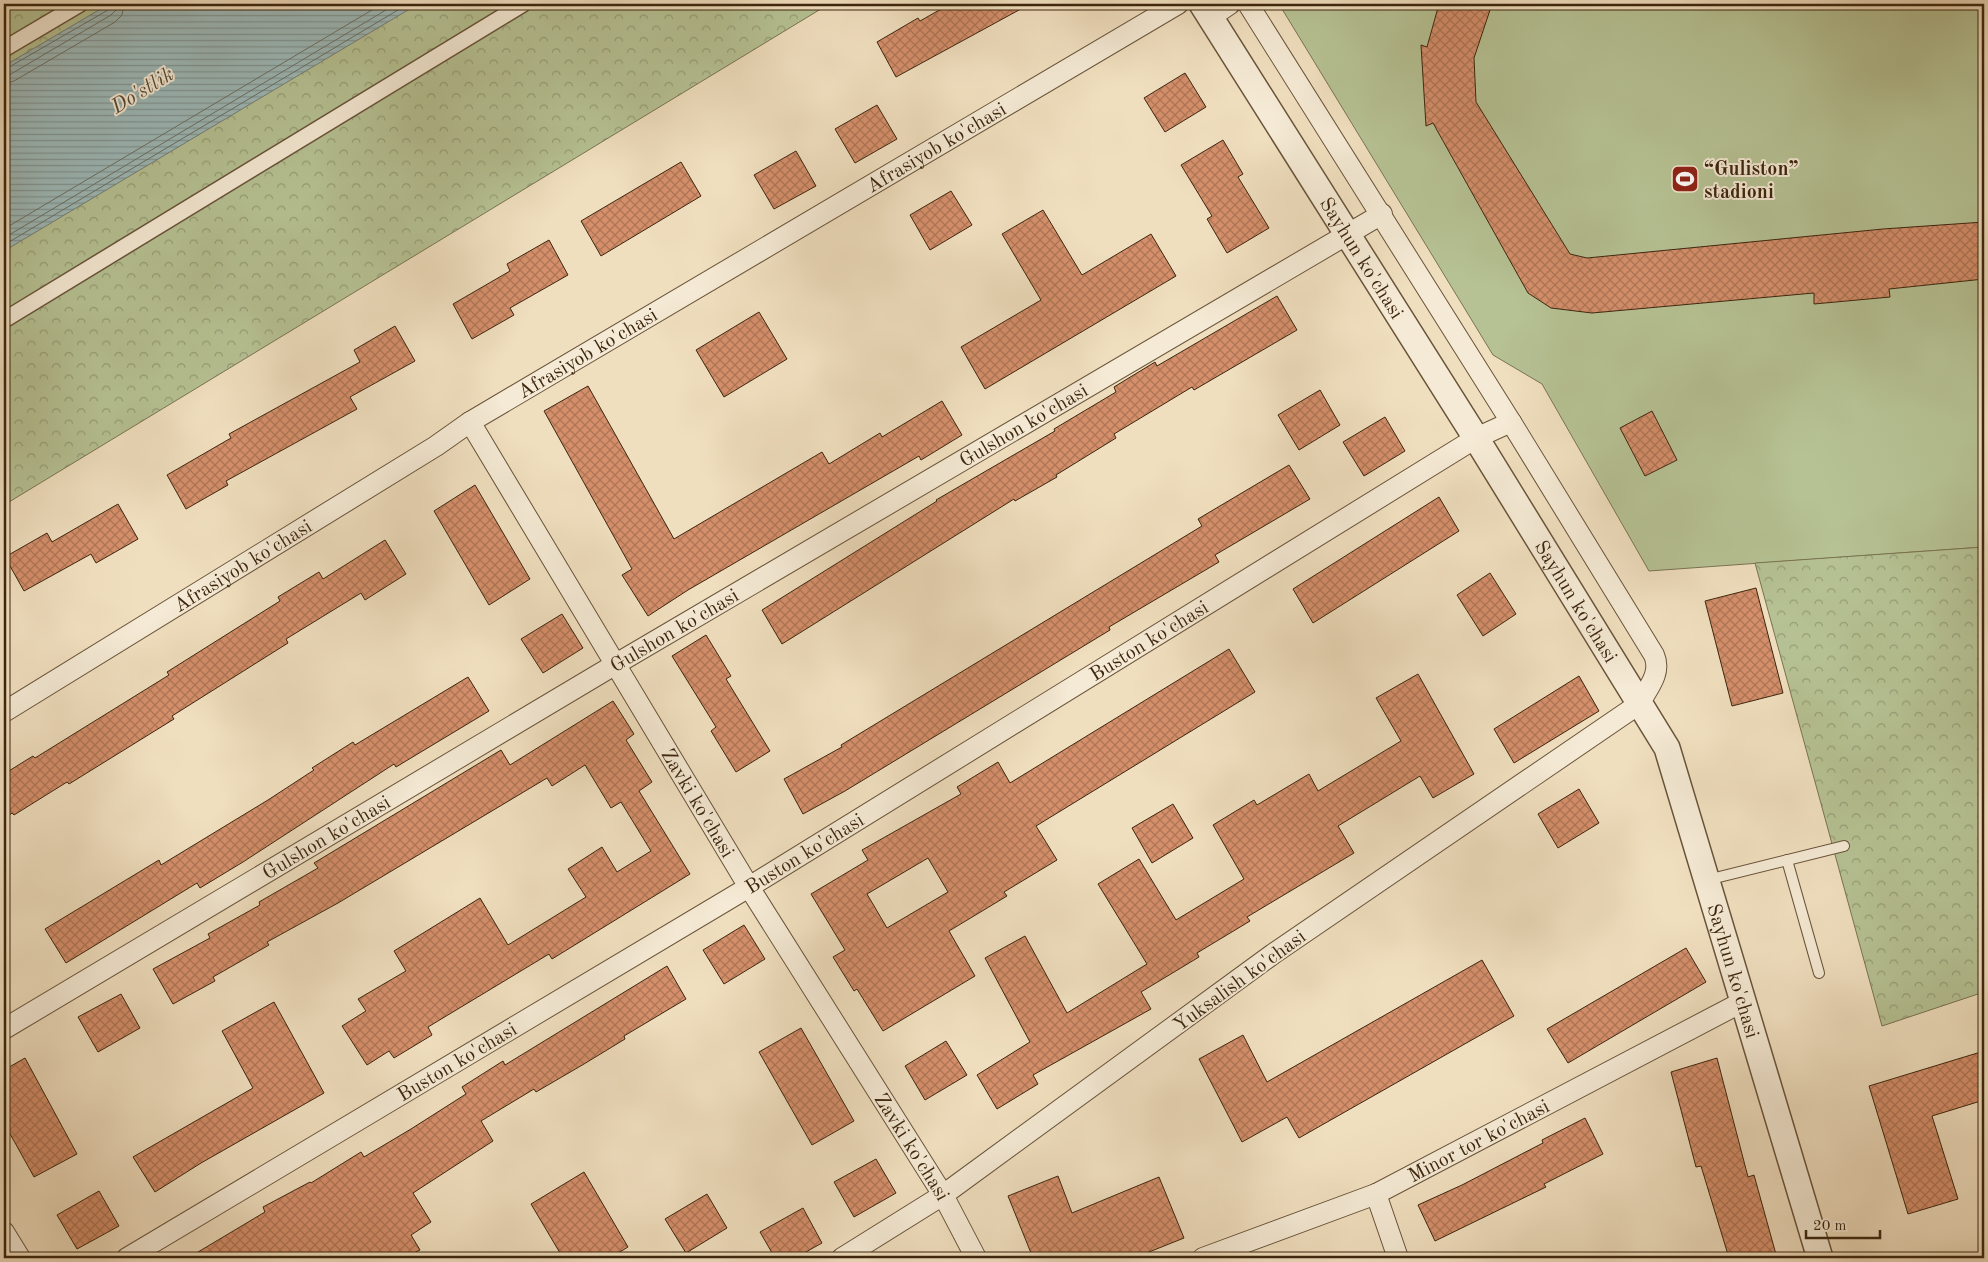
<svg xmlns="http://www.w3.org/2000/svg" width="1988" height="1262" font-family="'Old Standard TT',serif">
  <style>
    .green { fill: #b6c294; stroke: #797451 }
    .park { fill: url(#park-crowns); stroke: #797451 }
    .water { fill: url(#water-rules); stroke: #767f75 }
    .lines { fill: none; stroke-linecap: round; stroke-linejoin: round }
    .shore { stroke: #6c7064; stroke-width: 1 }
    .building { fill: url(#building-cross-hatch); stroke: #3c260e; fill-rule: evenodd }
    .service-casing { stroke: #69543a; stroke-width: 12 }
    .pedestrian-casing { stroke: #69543a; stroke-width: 18 }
    .minor-casing { stroke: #69543a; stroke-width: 22 }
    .tertiary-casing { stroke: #69543a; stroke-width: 28 }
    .service { stroke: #f5ead5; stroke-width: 10 }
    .pedestrian { stroke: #f5ead5; stroke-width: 15 }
    .minor { stroke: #f5ead5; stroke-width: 20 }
    .tertiary { stroke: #f5ead5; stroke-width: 25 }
    .labels { text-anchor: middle; stroke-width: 4; stroke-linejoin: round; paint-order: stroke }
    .street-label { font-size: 20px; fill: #3c260e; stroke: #f5ead5 }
    .poi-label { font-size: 20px; font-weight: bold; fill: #3c260e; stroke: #f5ead5; text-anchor: start }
    .water-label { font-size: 21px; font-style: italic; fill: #544b39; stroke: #f5ead5 }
  </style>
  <defs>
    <pattern id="park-crowns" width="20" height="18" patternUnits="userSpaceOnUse" patternTransform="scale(1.25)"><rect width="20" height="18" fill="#b6c294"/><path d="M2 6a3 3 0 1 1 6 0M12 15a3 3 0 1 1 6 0" fill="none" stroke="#959d77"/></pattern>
    <pattern id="water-rules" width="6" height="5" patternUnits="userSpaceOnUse" patternTransform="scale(1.25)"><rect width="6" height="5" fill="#9dbaba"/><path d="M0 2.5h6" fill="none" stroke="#819796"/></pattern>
    <pattern id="building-cross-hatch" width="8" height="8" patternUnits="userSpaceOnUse" patternTransform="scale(1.25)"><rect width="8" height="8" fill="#d58f6b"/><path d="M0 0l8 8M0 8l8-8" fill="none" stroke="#ae7556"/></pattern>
  </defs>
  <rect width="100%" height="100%" fill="#f0dfbf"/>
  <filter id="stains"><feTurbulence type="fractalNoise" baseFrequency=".004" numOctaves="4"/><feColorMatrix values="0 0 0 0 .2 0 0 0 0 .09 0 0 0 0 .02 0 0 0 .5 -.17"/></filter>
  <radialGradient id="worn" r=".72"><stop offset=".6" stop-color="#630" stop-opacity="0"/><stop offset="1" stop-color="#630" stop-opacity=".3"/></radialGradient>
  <path class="green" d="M1279,4H1984V547L1649,571L1542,384L1493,355Z"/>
  <g class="park">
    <path d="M4,4H829L4,505Z"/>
    <path d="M1984,547V992L1882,1026L1755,563Z"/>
  </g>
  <path class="water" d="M109,4H418L4,251V66Z"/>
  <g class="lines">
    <g class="shore">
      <path d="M4,70L108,10L111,4"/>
      <path d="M4,76L11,74L111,15L116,10L117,4"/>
      <path d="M4,84L14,81L115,22L122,15L124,4"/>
      <path d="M4,229L382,4"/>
      <path d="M4,238L396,4"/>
      <path d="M4,245L408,4"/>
    </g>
  </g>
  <g class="building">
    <path d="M950,4H1030L896,77L877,42L918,18L920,21Z"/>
    <path d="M1439,4H1492L1474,58L1476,102L1570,254L1587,258L1883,229L1984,222V279L1889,289L1890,297L1814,304V293L1592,313L1551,308L1528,293L1433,123L1426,126L1421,45L1427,47Z"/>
    <path d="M1185,73L1206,107L1165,132L1144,98Z"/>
    <path d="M877,105L897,139L855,163L835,129Z"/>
    <path d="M1223,140L1243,174L1238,177L1269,228L1227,253L1207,219L1212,216L1181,165Z"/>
    <path d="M796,151L816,186L774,209L754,175Z"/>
    <path d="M681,162L701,196L601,256L581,221Z"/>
    <path d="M951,191L972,225L930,250L910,215Z"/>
    <path d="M1043,210L1082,275L1151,234L1176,276L985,389L961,347L1041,300L1002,234Z"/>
    <path d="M549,240L568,275L510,308L514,315L472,339L453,304L510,271L507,264Z"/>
    <path d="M1277,296L1297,330L1194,390L1192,387L1114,434L1116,438L1056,475L1057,477L1015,501L1014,499L782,644L762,610L937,501L936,500L1055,431L1054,429L1116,392L1114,387L1155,362L1157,366Z"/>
    <path d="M759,312L787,359L724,397L696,350Z"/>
    <path d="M395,326L415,361L350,397L357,409L226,481L228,485L186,509L167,475L231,438L229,434L360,362L354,350Z"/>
    <path d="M588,386L674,539L822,452L829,464L880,433L882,437L942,401L962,435L921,460L919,456L688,590L648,616L622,575L632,569L544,411Z"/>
    <path d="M1320,390L1340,425L1299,450L1278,415Z"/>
    <path d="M1652,411L1677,460L1645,476L1620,428Z"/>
    <path d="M1385,417L1405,451L1364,476L1343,442Z"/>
    <path d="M1289,465L1310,499L1215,555L1219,562L1109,627L1110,630L845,791L803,814L784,779L842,747L841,745L1202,526L1198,519Z"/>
    <path d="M475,485L530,579L489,605L434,511Z"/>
    <path d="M1439,497L1459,531L1313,623L1293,589Z"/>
    <path d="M118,504L138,539L96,563L91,554L24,591L5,557L47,533L52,542Z"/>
    <path d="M385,540L406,574L365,600L361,593L286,639L288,643L172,716L174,719L69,784L67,782L14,815L12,813L4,819V774L33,756L35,758L169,675L167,672L280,601L278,597L319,572L323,579Z"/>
    <path d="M1490,573L1516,614L1483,636L1457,595Z"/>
    <path d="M1756,588L1783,693L1732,706L1705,601Z"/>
    <path d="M562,614L583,648L543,673L521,639Z"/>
    <path d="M706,635L731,676L726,679L770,751L736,772L711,731L716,727L672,656Z"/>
    <path d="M1229,649L1255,692L1036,826L1057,860L1004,892L1007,896L949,931L975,976L883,1031L857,989L854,991L833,957L845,950L811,894L868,860L862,850L961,794L957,787L998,762L1010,783ZM928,858L948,892L887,928L867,894Z"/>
    <path d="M1418,674L1474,774L1433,798L1420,776L1338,826L1354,853L1247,917L1250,921L1197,953L1199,957L1141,992L1151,1009L1033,1075L1038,1084L997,1109L977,1075L1030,1042L985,958L1025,936L1067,1013L1147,964L1098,884L1139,859L1176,920L1244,879L1213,825L1254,800L1257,805L1309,774L1318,791L1401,741L1376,698Z"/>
    <path d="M1579,676L1599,711L1514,763L1494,729Z"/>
    <path d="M468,677L489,711L396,767L394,764L243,862L200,888L197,883L66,963L45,929L159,860L161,865L268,800L314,770L312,768L353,742L355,745Z"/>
    <path d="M613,701L634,734L626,740L652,782L639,791L690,874L552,959L549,954L428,1027L432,1035L394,1058L389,1051L367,1065L342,1026L366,1011L358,999L406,971L394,951L480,898L508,945L586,897L568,869L602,847L617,872L651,851L621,802L611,808L585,765L552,786L547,778L338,903L267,942L269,945L213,977L215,981L173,1004L153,969L210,938L208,934L260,905L259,902L318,868L314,863L501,750L510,765Z"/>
    <path d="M1579,789L1599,823L1558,848L1538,814Z"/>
    <path d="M1173,804L1193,838L1152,863L1132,828Z"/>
    <path d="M744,925L765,959L724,984L703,950Z"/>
    <path d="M1686,948L1706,982L1568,1063L1547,1029Z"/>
    <path d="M1482,960L1514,1016L1299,1138L1287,1117L1242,1142L1199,1059L1243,1035L1267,1082Z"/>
    <path d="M667,966L686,999L624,1036L625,1039L584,1064L536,1092L534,1089L481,1121L493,1141L413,1193L431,1222L411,1235L420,1250L403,1258H188L265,1212L263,1207L310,1182L311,1183L361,1152L364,1157L411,1129L466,1094L462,1087L503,1061L505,1065Z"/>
    <path d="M121,994L140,1028L98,1052L78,1017Z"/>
    <path d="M274,1002L324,1093L201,1163L155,1192L133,1157L253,1088L222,1031Z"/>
    <path d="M801,1028L854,1121L812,1145L759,1052Z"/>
    <path d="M946,1041L967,1075L925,1100L905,1066Z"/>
    <path d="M1984,1051V1100L1932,1116L1958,1199L1908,1214L1869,1086Z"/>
    <path d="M25,1058L77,1154L34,1177L4,1123V1070Z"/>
    <path d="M1717,1058L1748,1177L1754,1175L1777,1258H1729L1701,1166L1696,1167L1671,1072Z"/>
    <path d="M1585,1118L1603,1154L1544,1184L1546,1187L1435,1241L1418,1205L1462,1185L1543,1143L1542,1140Z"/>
    <path d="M876,1159L896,1193L854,1217L834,1182Z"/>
    <path d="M584,1172L628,1247L610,1258H563L531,1204Z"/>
    <path d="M1058,1176L1072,1213L1159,1177L1184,1238L1134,1258H1033L1008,1196Z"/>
    <path d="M99,1191L119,1226L77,1249L57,1215Z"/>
    <path d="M707,1194L727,1228L686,1253L665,1219Z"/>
    <path d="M803,1208L822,1243L795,1258H775L760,1232Z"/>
  </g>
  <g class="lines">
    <g class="service-casing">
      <g id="service">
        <path d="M1787,860L1819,973"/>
        <path d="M1707,880L1844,846"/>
      </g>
    </g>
    <g class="pedestrian-casing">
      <g id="pedestrian">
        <path d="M4,49L80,4"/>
        <path d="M4,320L523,4"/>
      </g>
    </g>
    <g class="minor-casing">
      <g id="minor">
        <path d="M1248,4L1511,422"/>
        <path d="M1211,17L1230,4"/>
        <path id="s1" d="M470,422L749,887L943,1195L976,1258"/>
        <path id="s2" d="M4,712L436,446L470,422L1178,4"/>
        <path id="s3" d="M4,1029L616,664L1382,214"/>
        <path d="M1376,1194L1398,1258"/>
        <path d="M4,1232L20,1258"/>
        <path id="s4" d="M127,1258L749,887L1476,438L1511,422L1654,655C1662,673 1648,688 1639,704L1273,954L943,1195L842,1258"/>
        <path id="s5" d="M1203,1258L1376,1194L1744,1001"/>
      </g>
    </g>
    <g class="tertiary-casing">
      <g id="tertiary">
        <path id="s6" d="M1202,4L1476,438L1667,748L1820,1258"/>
      </g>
    </g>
    <use href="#service" class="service"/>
    <use href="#pedestrian" class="pedestrian"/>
    <use href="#minor" class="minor"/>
    <use href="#tertiary" class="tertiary"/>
  </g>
  <defs>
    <g id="stadium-square" transform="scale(1.4375)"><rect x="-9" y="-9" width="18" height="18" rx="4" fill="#8f2418" stroke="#f5ead5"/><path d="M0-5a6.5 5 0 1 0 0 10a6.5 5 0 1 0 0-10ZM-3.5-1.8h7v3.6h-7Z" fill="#fff"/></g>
  </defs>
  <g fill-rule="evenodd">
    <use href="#stadium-square" x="1685" y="179"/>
  </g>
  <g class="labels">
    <g class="street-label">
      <text dy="7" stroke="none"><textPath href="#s2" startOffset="1090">Afrasiyob ko'chasi</textPath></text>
      <text dy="7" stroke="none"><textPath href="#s6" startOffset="300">Sayhun ko'chasi</textPath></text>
      <text dy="7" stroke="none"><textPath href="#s2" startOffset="685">Afrasiyob ko'chasi</textPath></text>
      <text dy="7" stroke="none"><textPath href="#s3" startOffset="1185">Gulshon ko'chasi</textPath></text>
      <text dy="7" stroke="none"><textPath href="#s2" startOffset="280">Afrasiyob ko'chasi</textPath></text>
      <text dy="7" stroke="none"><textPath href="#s6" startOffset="705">Sayhun ko'chasi</textPath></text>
      <text dy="7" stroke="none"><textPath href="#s3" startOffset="780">Gulshon ko'chasi</textPath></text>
      <text dy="7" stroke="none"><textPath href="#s4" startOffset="1194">Buston ko'chasi</textPath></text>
      <text dy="7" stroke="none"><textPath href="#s1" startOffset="444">Zavki ko'chasi</textPath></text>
      <text dy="7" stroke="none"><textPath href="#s3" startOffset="375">Gulshon ko'chasi</textPath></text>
      <text dy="7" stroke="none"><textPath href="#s4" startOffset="789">Buston ko'chasi</textPath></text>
      <text dy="7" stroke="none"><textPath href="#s6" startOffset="1110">Sayhun ko'chasi</textPath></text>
      <text transform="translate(1239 980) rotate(-36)" y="7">Yuksalish ko'chasi</text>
      <text dy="7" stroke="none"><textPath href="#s4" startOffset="384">Buston ko'chasi</textPath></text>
      <text dy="7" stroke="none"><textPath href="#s5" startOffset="300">Minor tor ko'chasi</textPath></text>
      <text dy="7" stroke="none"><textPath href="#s1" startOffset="849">Zavki ko'chasi</textPath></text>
    </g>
    <g class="poi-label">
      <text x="1704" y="175">“Guliston”<tspan x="1704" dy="23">stadioni</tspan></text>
    </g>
    <g class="water-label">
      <text transform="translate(142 90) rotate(-32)" y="7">Do'stlik</text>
    </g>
  </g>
  <rect width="1988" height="1262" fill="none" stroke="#f0dfbf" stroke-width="20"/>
  <rect x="5" y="5" width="1978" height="1252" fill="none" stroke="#3c260e" stroke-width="2.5"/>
  <rect x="10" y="10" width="1968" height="1242" fill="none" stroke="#3c260e"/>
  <path d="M1806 1230v8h74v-8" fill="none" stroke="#3c260e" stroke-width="2.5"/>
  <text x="1813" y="1230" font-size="15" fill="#3c260e" stroke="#f5ead5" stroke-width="4" paint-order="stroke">20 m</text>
  <rect width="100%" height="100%" filter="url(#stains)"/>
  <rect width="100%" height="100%" fill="url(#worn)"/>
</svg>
